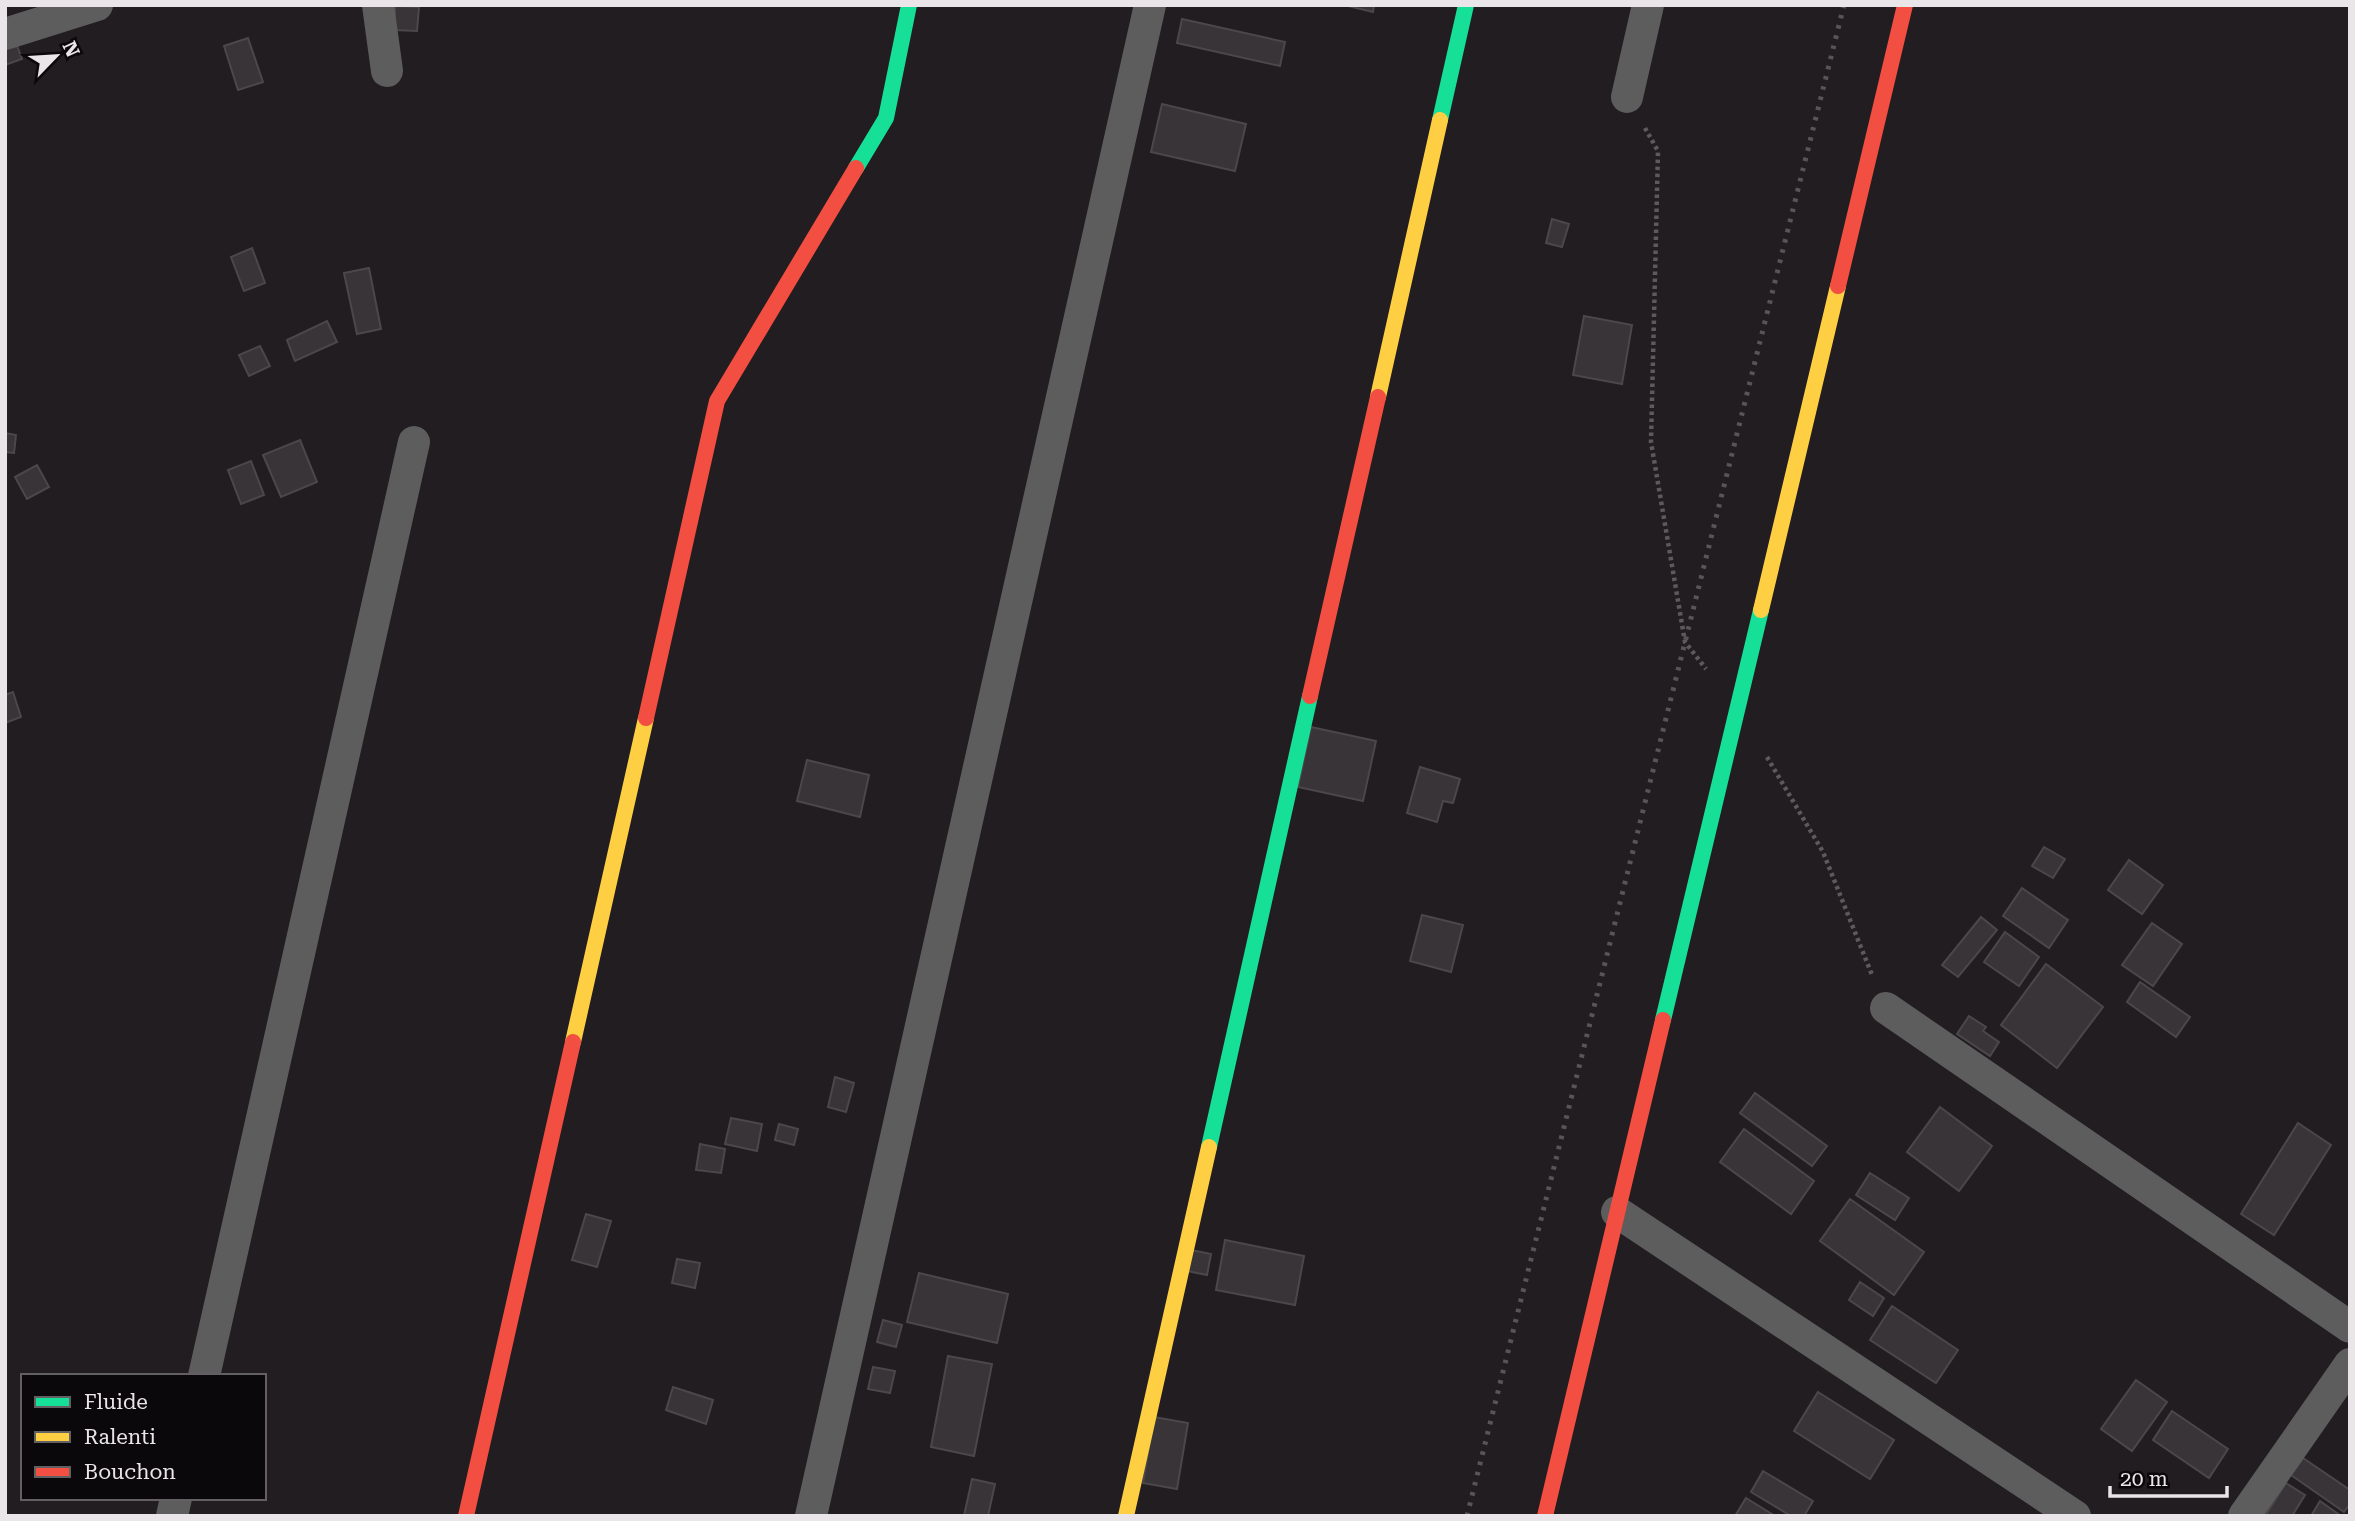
<svg xmlns="http://www.w3.org/2000/svg" width="2355" height="1521" font-family="'Roboto Serif',serif">
  <style>
    .building { fill: #383437; stroke: #4b474a; stroke-width: 2 }
    .lines { fill: none; stroke-linecap: round; stroke-linejoin: round }
    .path { stroke: #5d595c; stroke-width: 4.5; stroke-dasharray: 3.5 3.5; stroke-linecap: butt }
    .street { stroke: #5e5d5e; stroke-width: 32 }
    .fast { stroke: #16e098; stroke-width: 16 }
    .slow { stroke: #ffcf43; stroke-width: 16 }
    .jam { stroke: #f24e42; stroke-width: 16 }
    .rail { stroke: #585457; stroke-width: 5; stroke-dasharray: 3.5 7; stroke-linecap: butt }
  </style>
  <rect width="100%" height="100%" fill="#221d20"/>
  <g class="building">
    <path d="M1344,5H1374L1373,12Z"/>
    <path d="M395,6L419,7L417,31L394,30Z"/>
    <path d="M1182,19L1285,42L1280,66L1177,43Z"/>
    <path d="M14,38L22,59L5,65V41Z"/>
    <path d="M248,38L263,82L238,90L224,46Z"/>
    <path d="M1162,104L1246,124L1235,171L1151,152Z"/>
    <path d="M1552,219L1569,224L1562,247L1546,243Z"/>
    <path d="M252,248L265,283L244,291L231,257Z"/>
    <path d="M369,268L381,329L357,334L344,273Z"/>
    <path d="M1584,316L1632,325L1622,384L1573,375Z"/>
    <path d="M327,321L337,342L295,361L287,340Z"/>
    <path d="M260,346L270,366L249,376L239,355Z"/>
    <path d="M5,433L16,435L14,453L5,452Z"/>
    <path d="M300,440L317,482L281,497L263,455Z"/>
    <path d="M251,461L264,495L241,504L228,470Z"/>
    <path d="M37,465L49,487L27,499L15,477Z"/>
    <path d="M13,692L21,717L5,723V695Z"/>
    <path d="M1311,727L1376,741L1363,801L1298,787Z"/>
    <path d="M807,760L869,775L860,817L797,801Z"/>
    <path d="M1420,767L1460,779L1453,803L1443,801L1437,822L1407,813Z"/>
    <path d="M2044,847L2065,859L2053,878L2032,866Z"/>
    <path d="M2129,860L2163,885L2142,914L2108,890Z"/>
    <path d="M2022,888L2068,920L2049,948L2003,916Z"/>
    <path d="M1422,915L1463,925L1451,972L1410,961Z"/>
    <path d="M1981,917L1997,930L1958,977L1942,965Z"/>
    <path d="M2152,923L2182,944L2153,986L2122,965Z"/>
    <path d="M2005,932L2039,957L2019,986L1984,962Z"/>
    <path d="M2046,964L2103,1007L2057,1068L2001,1025Z"/>
    <path d="M2140,982L2190,1017L2176,1037L2127,1002Z"/>
    <path d="M1969,1016L1986,1027L1983,1031L1999,1042L1990,1056L1957,1034Z"/>
    <path d="M835,1077L854,1083L846,1112L828,1107Z"/>
    <path d="M1755,1093L1827,1146L1812,1166L1740,1113Z"/>
    <path d="M1940,1107L1992,1146L1959,1191L1907,1152Z"/>
    <path d="M731,1118L762,1124L757,1151L725,1144Z"/>
    <path d="M2298,1123L2331,1145L2274,1235L2241,1214Z"/>
    <path d="M779,1124L798,1129L794,1145L775,1140Z"/>
    <path d="M1744,1129L1814,1181L1791,1214L1720,1162Z"/>
    <path d="M700,1144L725,1149L721,1173L696,1170Z"/>
    <path d="M1870,1173L1909,1198L1895,1220L1856,1195Z"/>
    <path d="M1850,1199L1924,1252L1894,1295L1820,1241Z"/>
    <path d="M586,1214L611,1221L597,1267L572,1260Z"/>
    <path d="M1225,1240L1304,1256L1295,1305L1216,1290Z"/>
    <path d="M1191,1250L1211,1254L1207,1275L1187,1271Z"/>
    <path d="M677,1259L700,1263L695,1288L672,1283Z"/>
    <path d="M919,1273L1008,1294L997,1343L907,1322Z"/>
    <path d="M1860,1282L1884,1298L1873,1316L1849,1300Z"/>
    <path d="M1892,1306L1958,1350L1936,1383L1870,1340Z"/>
    <path d="M883,1320L902,1325L896,1347L877,1342Z"/>
    <path d="M948,1356L992,1364L974,1456L931,1447Z"/>
    <path d="M873,1367L895,1371L890,1393L868,1389Z"/>
    <path d="M2136,1380L2167,1402L2132,1451L2101,1429Z"/>
    <path d="M673,1387L713,1400L706,1424L666,1410Z"/>
    <path d="M1818,1392L1894,1440L1870,1479L1794,1431Z"/>
    <path d="M2172,1411L2228,1449L2209,1478L2153,1440Z"/>
    <path d="M1154,1417L1188,1423L1177,1489L1143,1483Z"/>
    <path d="M2303,1458L2350,1490V1504L2344,1512L2291,1475Z"/>
    <path d="M1763,1471L1813,1501L1804,1516H1791L1751,1492Z"/>
    <path d="M972,1479L995,1484L988,1516H964Z"/>
    <path d="M2286,1483L2305,1495L2292,1516H2265Z"/>
    <path d="M1746,1498L1775,1516H1735Z"/>
    <path d="M2320,1501L2341,1516H2311Z"/>
  </g>
  <g class="lines">
    <g class="path">
      <path d="M1645,128L1658,151L1651,442L1685,642L1706,669"/>
      <path d="M1767,757L1823,852L1872,975"/>
    </g>
    <g class="street">
      <path d="M378,5L387,71"/>
      <path d="M5,34L97,5"/>
      <path d="M1627,97L1648,5"/>
      <path d="M1886,1008L2350,1327"/>
      <path d="M1617,1212L2075,1516"/>
      <path d="M204,1376L414,442"/>
      <path d="M172,1516L176,1498"/>
      <path d="M811,1516L1150,5"/>
      <path d="M2244,1516L2350,1364"/>
    </g>
    <g class="fast">
      <path d="M1440,120L1466,5"/>
      <path d="M856,168L886,118L909,5"/>
      <path d="M1663,1020L1761,610"/>
      <path d="M1209,1147L1310,696"/>
    </g>
    <g class="slow">
      <path d="M1378,397L1440,120"/>
      <path d="M1761,610L1838,286"/>
      <path d="M573,1042L646,718"/>
      <path d="M1126,1516L1209,1147"/>
    </g>
    <g class="jam">
      <path d="M1838,286L1905,5"/>
      <path d="M1310,696L1378,397"/>
      <path d="M646,718L717,401L856,168"/>
      <path d="M466,1516L573,1042"/>
      <path d="M1545,1516L1663,1020"/>
    </g>
    <path class="rail" d="M1467,1516L1844,5"/>
  </g>
  <rect width="2355" height="1521" fill="none" stroke="#e9e5e8" stroke-width="14"/>
  <rect x="21" y="1374" width="245" height="126" fill="#0a080a" stroke="#636063" stroke-width="2"/>
  <rect x="35" y="1397" width="35" height="10" fill="#16e098" stroke="#636063" stroke-width="2"/>
  <text x="84" y="1409" font-size="21" fill="#e9e5e8">Fluide</text>
  <rect x="35" y="1432" width="35" height="10" fill="#ffcf43" stroke="#636063" stroke-width="2"/>
  <text x="84" y="1444" font-size="21" fill="#e9e5e8">Ralenti</text>
  <rect x="35" y="1467" width="35" height="10" fill="#f24e42" stroke="#636063" stroke-width="2"/>
  <text x="84" y="1479" font-size="21" fill="#e9e5e8">Bouchon</text>
  <g transform="translate(56 56) rotate(65)" stroke="#0a080a" stroke-width="5" paint-order="stroke">
  <path d="M0-5L12 26L0 18L-12 26Z" fill="#e9e5e8"/>
  <text y="-10" font-size="19" font-weight="bold" text-anchor="middle" fill="#e9e5e8">N</text>
  </g>
  <path d="M2110 1486v10h117v-10" fill="none" stroke="#e9e5e8" stroke-width="3.5"/>
  <text x="2120" y="1486" font-size="21" fill="#e9e5e8" stroke="#0a080a" stroke-width="5" paint-order="stroke">20 m</text>
</svg>
